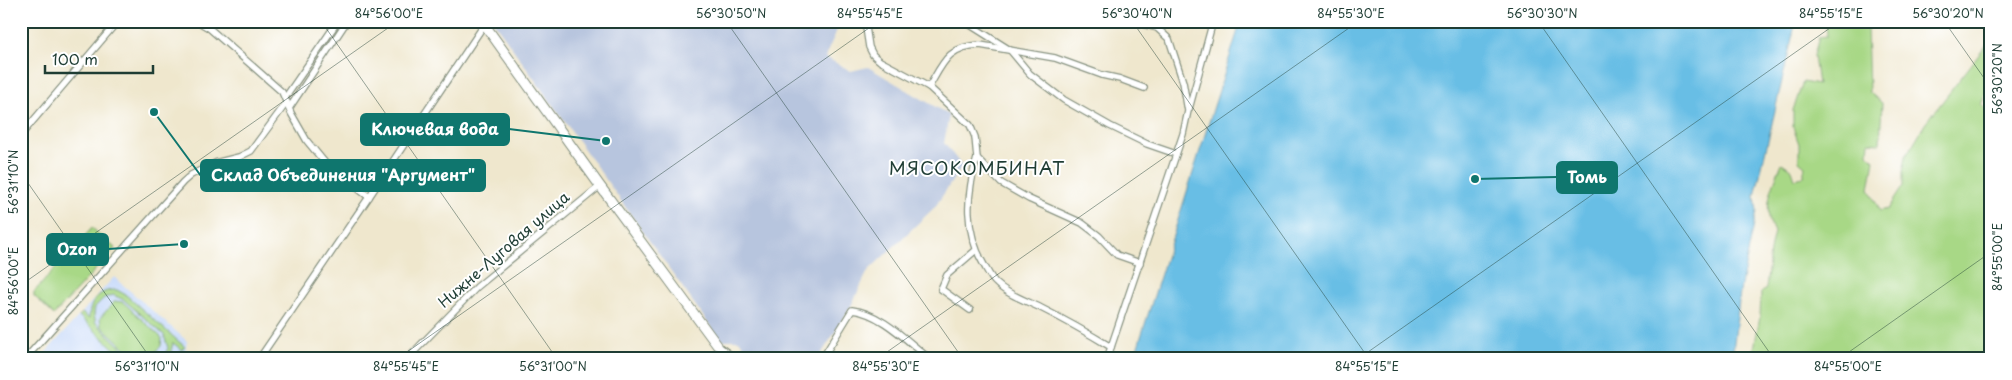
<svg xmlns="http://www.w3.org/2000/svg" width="2012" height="380" font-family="'Playpen Sans',sans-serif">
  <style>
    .built { fill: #cadcf9 }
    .industrial { fill: #b7c5de }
    .green { fill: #a8d886; stroke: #648a5d }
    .water { fill: #68bee5; stroke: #447e8c }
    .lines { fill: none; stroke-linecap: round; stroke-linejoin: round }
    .street-casing { stroke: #879280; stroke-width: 8 }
    .secondary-casing { stroke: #879280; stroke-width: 11 }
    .street { stroke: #fff; stroke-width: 5.5 }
    .secondary { stroke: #fff; stroke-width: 9 }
    .ticks { fill: none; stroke: #1f3d34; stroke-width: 1; stroke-opacity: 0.45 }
    .labels { text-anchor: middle; stroke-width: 4; stroke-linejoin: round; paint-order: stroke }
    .street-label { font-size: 15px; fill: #1f3d34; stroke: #fff }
    .quarter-label { font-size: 18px; letter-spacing: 1px; fill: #1f3d34; stroke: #fff }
    .leader { fill: none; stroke: #0f766e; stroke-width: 2 }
    .callout-dot { fill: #0f766e; stroke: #fff; stroke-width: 2 }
    .callout { fill: #0f766e; stroke: #0f766e; stroke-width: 2 }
    .callout-label { font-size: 16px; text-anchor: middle; font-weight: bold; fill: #fff }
    .neatline { fill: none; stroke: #1f3d34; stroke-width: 2 }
    .ticks-label { font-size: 12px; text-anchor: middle; fill: #1f3d34 }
  </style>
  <rect width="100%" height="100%" fill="#fff"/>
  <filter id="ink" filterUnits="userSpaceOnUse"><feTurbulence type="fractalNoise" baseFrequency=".02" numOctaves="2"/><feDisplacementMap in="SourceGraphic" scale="10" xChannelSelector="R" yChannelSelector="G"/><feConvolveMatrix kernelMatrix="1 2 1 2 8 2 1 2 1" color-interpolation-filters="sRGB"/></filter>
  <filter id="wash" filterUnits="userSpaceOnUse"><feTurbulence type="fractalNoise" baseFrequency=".0096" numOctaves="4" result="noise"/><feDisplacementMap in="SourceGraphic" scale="20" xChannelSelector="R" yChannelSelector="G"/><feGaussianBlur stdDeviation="1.12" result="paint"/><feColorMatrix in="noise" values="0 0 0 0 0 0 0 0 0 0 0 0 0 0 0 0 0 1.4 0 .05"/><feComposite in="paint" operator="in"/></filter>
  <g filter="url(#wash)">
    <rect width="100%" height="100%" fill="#efe7cd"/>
    <path class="built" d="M114,277L187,341L184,359H40Z"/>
    <path class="industrial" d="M493,21H841L825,57L851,71L868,67L949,115L944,143L962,166L935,207L868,271L849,310L818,359H753L739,340H720Z"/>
    <g class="green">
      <path d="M1826,21H1870L1867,26L1869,92L1882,103L1880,143L1869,142L1868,154L1874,160L1869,189L1880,211L1888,209L1903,186V172L1906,156L1925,124L1988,43L1991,45V79L1981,105L1989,111L1991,110V359H1752L1760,317L1761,292L1766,289L1770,251L1774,232C1761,208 1773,186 1782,163L1792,170L1795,179L1803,177L1805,166L1799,161V144L1793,127V110L1803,82L1818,85L1814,55L1819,37L1827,36Z"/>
      <path d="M92,228L115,248L54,315L34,296V292Z"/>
      <path d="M117,290L126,295L185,347L182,350L173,343L169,359H163L168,348L164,335L124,300L113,295L104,298L95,307L94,315L96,323L133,359H125L79,316L82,313L89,319C89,302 99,289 117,290Z"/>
      <path d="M115,301L123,302L162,338L161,346L149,359H137L101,326L100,318Z"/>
    </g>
    <path class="water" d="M1241,21H1796L1755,196L1757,211L1741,285L1732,359H1134Z"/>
  </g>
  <g filter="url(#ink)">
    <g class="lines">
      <g class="street-casing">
        <g id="street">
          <path d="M197,21L209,28L282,92L291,113L307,141L326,164L369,197"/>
          <path d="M865,21L869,47L873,55L880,61L929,87L970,125L975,137L977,158L1001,183L1029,199L1082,223L1099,236L1117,255L1140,263"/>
          <path d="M964,21L1010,50L1030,74L1064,100L1110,126L1147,144L1176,154"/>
          <path d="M929,87C943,63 948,46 980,45L1055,58L1102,75L1120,79L1144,88"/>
          <path d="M285,98L338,21"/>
          <path d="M290,107L347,21"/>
          <path d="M1189,109L1213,21"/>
          <path d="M21,135L118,21"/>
          <path d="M977,158C966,196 964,230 984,265C988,272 991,279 997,284C1008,295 1027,301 1041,308C1065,320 1088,333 1111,347"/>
          <path d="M970,310L941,289L947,275L976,250"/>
          <path d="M717,345L736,359"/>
          <path d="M718,346L724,359"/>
          <path d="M25,359L183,182L191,175L215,163L239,157L251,151L287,102"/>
          <path d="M259,359L369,197L484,25"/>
          <path d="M407,359L477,287L600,186"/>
          <path d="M822,359L852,310C881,313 907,341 930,359"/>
          <path d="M1107,359L1183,134L1188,111L1183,82L1169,39L1157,28L1130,21"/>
        </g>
      </g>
      <g class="secondary-casing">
        <path id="secondary" d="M482,21L600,186L717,345"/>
      </g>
      <use href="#street" class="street"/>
      <use href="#secondary" class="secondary"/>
    </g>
  </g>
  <path class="ticks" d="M321,21L557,359M726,21L963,359M1132,21L1369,359M1538,21L1774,359M1944,21L1991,88M21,173L151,359M21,285L398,21M397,359L879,21M877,359L1359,21M1358,359L1840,21M1839,359L1991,252"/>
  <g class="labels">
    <g class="street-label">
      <text transform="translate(504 250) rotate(-41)" y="5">Нижне-Луговая улица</text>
    </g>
    <g class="quarter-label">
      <text x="977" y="175">МЯСОКОМБИНАТ</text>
    </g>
  </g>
  <path class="leader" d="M606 141L509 129M154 112L201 176M1475 179L1557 177M184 244L108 249"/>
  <g class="callout-dot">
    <circle cx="606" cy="141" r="5"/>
    <circle cx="154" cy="112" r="5"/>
    <circle cx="1475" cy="179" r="5"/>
    <circle cx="184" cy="244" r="5"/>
  </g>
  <g class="callout">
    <rect x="361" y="114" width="148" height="31" rx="5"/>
    <rect x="201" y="160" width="284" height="31" rx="5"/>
    <rect x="1557" y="162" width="60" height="31" rx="5"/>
    <rect x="47" y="234" width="61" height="31" rx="5"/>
  </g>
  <g class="callout-label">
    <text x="435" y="135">Ключевая вода</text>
    <text x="343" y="181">Склад Объединения "Аргумент"</text>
    <text x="1587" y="183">Томь</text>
    <text x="77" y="255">Ozon</text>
  </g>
  <rect width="2012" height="380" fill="none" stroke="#fff" stroke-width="55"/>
  <path d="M45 65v8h108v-8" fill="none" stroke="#1f3d34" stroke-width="2.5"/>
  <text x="52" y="65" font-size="15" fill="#1f3d34" stroke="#ffffff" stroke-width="4" paint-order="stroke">100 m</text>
  <rect x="28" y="28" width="1956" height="324" class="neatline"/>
  <g class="ticks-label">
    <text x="389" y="18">84°56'00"E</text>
    <text x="731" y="18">56°30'50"N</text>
    <text x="870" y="18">84°55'45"E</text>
    <text x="1137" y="18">56°30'40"N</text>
    <text x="1351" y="18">84°55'30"E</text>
    <text x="1542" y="18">56°30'30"N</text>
    <text x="1831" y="18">84°55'15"E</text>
    <text x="1948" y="18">56°30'20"N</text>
    <text transform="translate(1998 79) rotate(-90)" y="4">56°30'20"N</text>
    <text transform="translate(14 182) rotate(-90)" y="4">56°31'10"N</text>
    <text transform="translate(1998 257) rotate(-90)" y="4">84°55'00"E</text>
    <text transform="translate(14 281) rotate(-90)" y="4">84°56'00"E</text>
    <text x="147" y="371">56°31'10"N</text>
    <text x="406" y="371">84°55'45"E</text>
    <text x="553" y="371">56°31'00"N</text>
    <text x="886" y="371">84°55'30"E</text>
    <text x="1367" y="371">84°55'15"E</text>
    <text x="1848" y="371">84°55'00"E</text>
  </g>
</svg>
